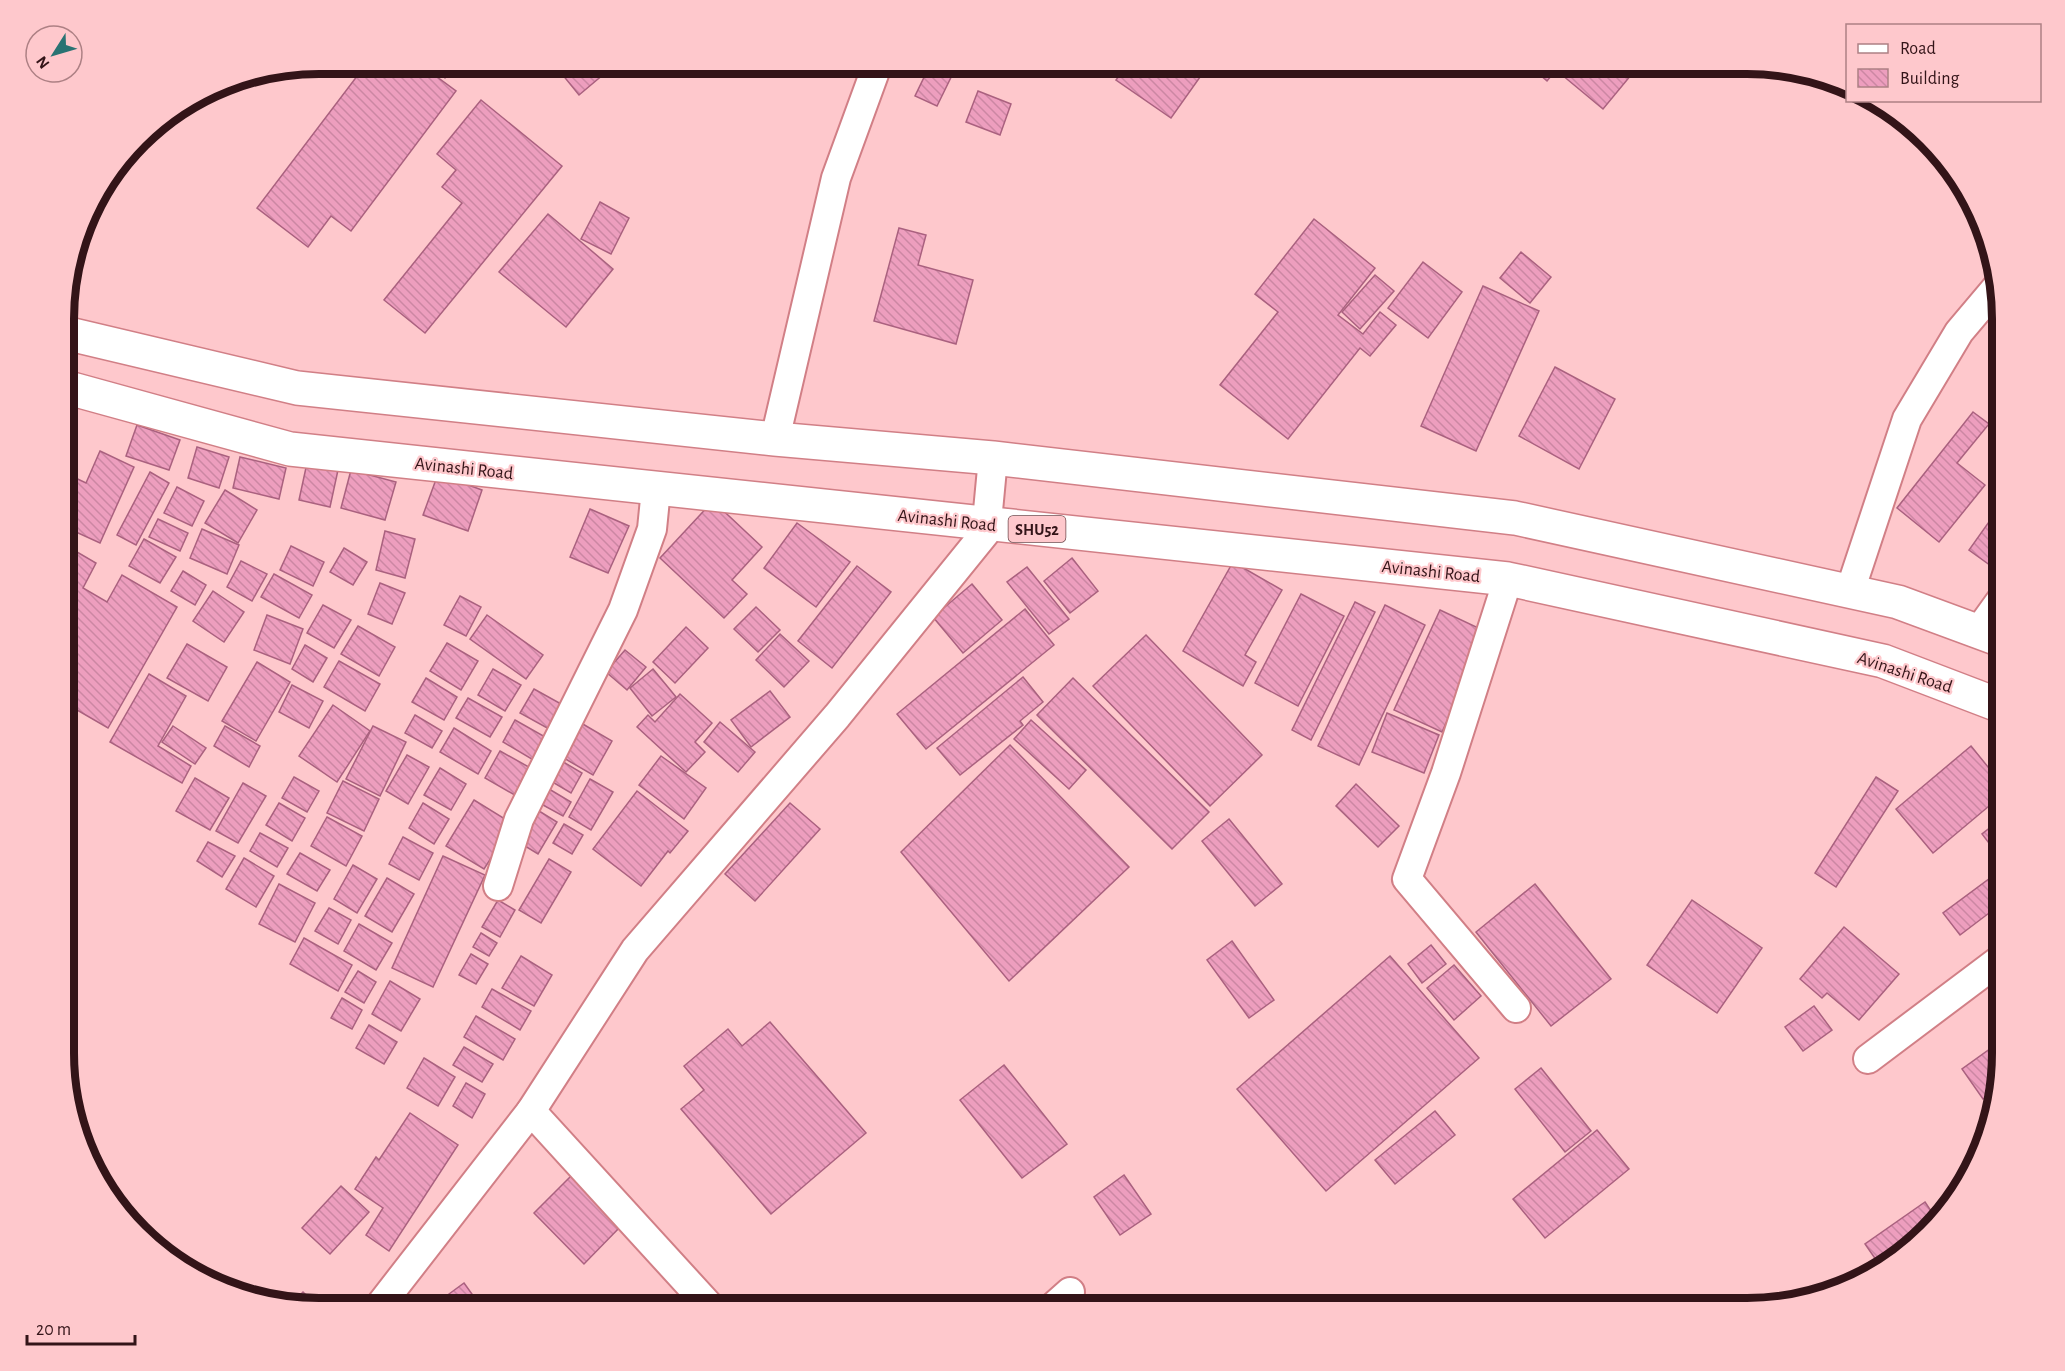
<svg xmlns="http://www.w3.org/2000/svg" width="2065" height="1371" font-family="'Alegreya Sans',sans-serif">
  <style>
    .building { fill: url(#building-back-hatch); stroke: #aa617f; stroke-width: 1.5 }
    .lines { fill: none; stroke-linecap: round; stroke-linejoin: round }
    .street-casing { stroke: #d17f86; stroke-width: 32 }
    .primary-casing { stroke: #d17f86; stroke-width: 36 }
    .street { stroke: #fff; stroke-width: 28 }
    .primary { stroke: #fff; stroke-width: 33 }
    .labels { text-anchor: middle; stroke-width: 4.5; stroke-linejoin: round; paint-order: stroke }
    .shield { fill: #fec8cc; stroke: #704a4e; stroke-width: 1.5 }
    .shield-label { font-size: 16px; font-weight: bold; fill: #331418 }
    .street-label { font-size: 18px; fill: #331418; stroke: #fec8cc }
    .rim { fill: none; stroke: #331418; stroke-width: 8 }
  </style>
  <defs>
    <pattern id="building-back-hatch" width="6" height="6" patternUnits="userSpaceOnUse" patternTransform="scale(1.5)"><rect width="6" height="6" fill="#ed9ebe"/><path d="M-1 5l2 2M0 0l6 6M5-1l2 2" fill="none" stroke="#cc87a3"/></pattern>
  </defs>
  <rect width="100%" height="100%" fill="#fec8cc"/>
  <g class="building">
    <path d="M367,63H418L456,91L351,231L331,216L308,247L257,208Z"/>
    <path d="M425,63H456L445,78Z"/>
    <path d="M553,63H617L579,95Z"/>
    <path d="M931,63H958L937,106L915,96Z"/>
    <path d="M1128,63H1210L1171,118L1116,80Z"/>
    <path d="M1526,63H1641L1603,109L1556,70L1547,81Z"/>
    <path d="M978,91L1011,104L1000,135L966,122Z"/>
    <path d="M481,100L562,166L425,333L384,300L462,203L442,187L456,170L437,154Z"/>
    <path d="M600,202L629,218L611,254L581,239Z"/>
    <path d="M548,214L613,269L566,327L499,272Z"/>
    <path d="M1314,219L1375,268L1338,315L1363,334L1380,312L1396,325L1370,356L1360,348L1288,439L1220,385L1278,312L1255,294Z"/>
    <path d="M899,228L926,235L918,265L973,280L956,344L874,321Z"/>
    <path d="M1521,252L1551,277L1530,303L1500,278Z"/>
    <path d="M1423,262L1462,292L1428,338L1388,308Z"/>
    <path d="M1375,275L1394,291L1360,329L1342,312Z"/>
    <path d="M1483,286L1539,311L1476,451L1421,426Z"/>
    <path d="M2001,361V381L1992,373Z"/>
    <path d="M1555,367L1615,399L1579,469L1519,436Z"/>
    <path d="M1973,412L1989,424L1957,463L1985,485L1939,542L1897,508Z"/>
    <path d="M137,425L180,440L169,470L126,456Z"/>
    <path d="M197,447L229,457L219,488L188,478Z"/>
    <path d="M100,451L134,467L100,543L65,527V473L86,483Z"/>
    <path d="M240,457L286,468L279,499L233,488Z"/>
    <path d="M307,463L338,470L330,507L299,500Z"/>
    <path d="M351,470L396,482L385,520L341,508Z"/>
    <path d="M150,472L169,483L136,545L117,535Z"/>
    <path d="M438,474L482,490L468,531L423,515Z"/>
    <path d="M177,487L204,501L192,526L164,513Z"/>
    <path d="M225,490L257,510L238,543L205,523Z"/>
    <path d="M713,501L762,547L732,580L747,594L724,618L660,558Z"/>
    <path d="M2001,505V566L1998,571L1969,550Z"/>
    <path d="M590,509L629,526L608,573L570,557Z"/>
    <path d="M158,519L188,533L180,551L149,537Z"/>
    <path d="M797,523L850,562L816,607L764,568Z"/>
    <path d="M202,529L239,545L227,574L190,558Z"/>
    <path d="M385,531L415,539L405,578L376,570Z"/>
    <path d="M144,539L176,557L160,583L129,566Z"/>
    <path d="M65,545L96,563L83,588L107,602L122,575L177,607L108,728L65,703Z"/>
    <path d="M291,546L324,562L313,586L280,570Z"/>
    <path d="M344,548L367,562L353,585L330,572Z"/>
    <path d="M1072,558L1098,591L1070,613L1044,581Z"/>
    <path d="M241,561L267,574L252,601L227,587Z"/>
    <path d="M1233,562L1282,590L1245,655L1256,662L1243,686L1183,651Z"/>
    <path d="M857,566L891,592L832,668L798,641Z"/>
    <path d="M1027,567L1069,619L1049,634L1007,582Z"/>
    <path d="M183,571L206,585L195,605L171,591Z"/>
    <path d="M274,574L312,595L299,618L261,597Z"/>
    <path d="M380,583L405,593L392,624L368,614Z"/>
    <path d="M972,584L1002,620L963,653L933,617Z"/>
    <path d="M213,591L244,612L224,642L193,621Z"/>
    <path d="M1301,594L1344,616L1298,706L1255,683Z"/>
    <path d="M460,596L481,607L466,636L444,625Z"/>
    <path d="M1355,602L1375,612L1311,740L1292,730Z"/>
    <path d="M323,605L351,620L334,648L307,633Z"/>
    <path d="M1385,605L1425,625L1359,765L1318,746Z"/>
    <path d="M756,607L780,630L758,652L734,629Z"/>
    <path d="M1025,609L1054,645L926,749L897,714Z"/>
    <path d="M1440,610L1487,632L1442,732L1394,710Z"/>
    <path d="M267,615L303,629L290,664L254,650Z"/>
    <path d="M487,615L543,655L526,679L470,639Z"/>
    <path d="M358,626L395,647L379,676L341,654Z"/>
    <path d="M686,627L708,648L675,683L653,662Z"/>
    <path d="M780,634L809,661L784,687L756,660Z"/>
    <path d="M1146,635L1262,755L1210,806L1093,686Z"/>
    <path d="M447,643L478,661L461,690L430,671Z"/>
    <path d="M187,644L227,667L208,701L167,678Z"/>
    <path d="M305,645L327,658L313,682L292,669Z"/>
    <path d="M625,650L646,667L627,690L606,672Z"/>
    <path d="M339,661L380,684L365,711L324,687Z"/>
    <path d="M257,662L290,682L256,741L222,721Z"/>
    <path d="M493,669L521,685L505,711L478,695Z"/>
    <path d="M653,669L676,697L652,716L630,688Z"/>
    <path d="M149,674L186,696L158,746L191,766L182,783L110,742Z"/>
    <path d="M1023,677L1043,702L1020,721L1023,725L960,775L937,748Z"/>
    <path d="M426,678L457,697L444,720L412,702Z"/>
    <path d="M1073,678L1209,812L1172,849L1037,715Z"/>
    <path d="M292,685L323,701L309,728L279,712Z"/>
    <path d="M534,689L563,705L549,729L520,713Z"/>
    <path d="M770,691L790,717L751,747L731,720Z"/>
    <path d="M680,694L712,723L695,742L705,752L686,772L637,727L648,715L655,722Z"/>
    <path d="M468,698L502,717L490,737L456,718Z"/>
    <path d="M333,705L370,731L337,782L299,756Z"/>
    <path d="M1387,713L1439,735L1424,773L1372,752Z"/>
    <path d="M415,715L442,731L432,748L405,733Z"/>
    <path d="M515,720L547,738L535,761L503,742Z"/>
    <path d="M1031,720L1086,770L1069,789L1014,739Z"/>
    <path d="M720,722L755,752L738,772L704,742Z"/>
    <path d="M581,723L612,741L593,775L562,757Z"/>
    <path d="M173,726L206,748L195,764L162,742Z"/>
    <path d="M225,726L260,746L249,767L214,746Z"/>
    <path d="M373,726L406,742L380,796L346,779Z"/>
    <path d="M454,728L491,751L478,774L440,752Z"/>
    <path d="M1010,745L1129,867L1009,981L901,852Z"/>
    <path d="M1971,746L2001,783V796L1933,853L1896,809Z"/>
    <path d="M500,751L536,771L520,798L485,778Z"/>
    <path d="M407,755L429,767L408,804L386,791Z"/>
    <path d="M661,756L706,788L684,819L639,785Z"/>
    <path d="M560,760L582,773L571,793L549,780Z"/>
    <path d="M440,768L466,784L451,810L424,795Z"/>
    <path d="M294,777L319,791L307,812L282,798Z"/>
    <path d="M1876,777L1898,791L1836,887L1815,873Z"/>
    <path d="M195,778L229,798L210,830L176,811Z"/>
    <path d="M590,779L613,792L591,830L569,817Z"/>
    <path d="M343,781L379,799L364,831L327,813Z"/>
    <path d="M243,783L266,796L238,843L216,831Z"/>
    <path d="M1356,784L1399,826L1378,847L1336,806Z"/>
    <path d="M549,789L571,802L563,816L541,804Z"/>
    <path d="M637,791L688,831L670,853L668,851L641,886L593,849Z"/>
    <path d="M474,800L513,824L484,869L446,846Z"/>
    <path d="M279,803L305,818L292,841L266,825Z"/>
    <path d="M423,803L449,819L434,844L409,828Z"/>
    <path d="M790,803L820,829L755,901L725,874Z"/>
    <path d="M539,811L557,822L538,854L520,843Z"/>
    <path d="M327,817L362,836L346,866L311,846Z"/>
    <path d="M1229,819L1282,884L1255,906L1202,841Z"/>
    <path d="M2001,819V847L1995,851L1982,834Z"/>
    <path d="M564,824L583,835L572,854L553,843Z"/>
    <path d="M260,833L288,848L277,867L250,851Z"/>
    <path d="M403,837L433,853L419,880L389,864Z"/>
    <path d="M208,842L235,856L222,877L197,861Z"/>
    <path d="M300,853L330,870L317,891L287,874Z"/>
    <path d="M443,856L485,875L433,987L392,968Z"/>
    <path d="M244,858L274,876L256,907L226,889Z"/>
    <path d="M549,859L571,872L541,923L519,910Z"/>
    <path d="M353,865L377,879L357,913L334,899Z"/>
    <path d="M2001,870V904L1960,935L1943,913Z"/>
    <path d="M387,878L414,894L392,932L365,916Z"/>
    <path d="M279,884L315,903L295,942L259,924Z"/>
    <path d="M1535,884L1611,979L1551,1026L1476,932Z"/>
    <path d="M498,900L515,910L500,937L482,927Z"/>
    <path d="M1692,900L1762,948L1717,1013L1647,965Z"/>
    <path d="M329,908L351,920L338,944L315,931Z"/>
    <path d="M359,924L392,943L376,970L344,951Z"/>
    <path d="M1844,927L1899,974L1859,1020L1827,993L1822,998L1800,979Z"/>
    <path d="M481,933L497,943L489,956L473,947Z"/>
    <path d="M304,938L352,965L338,991L290,964Z"/>
    <path d="M1232,941L1274,1000L1249,1018L1207,960Z"/>
    <path d="M1431,945L1446,964L1422,983L1408,964Z"/>
    <path d="M471,954L488,964L476,984L459,975Z"/>
    <path d="M521,956L552,975L534,1006L502,988Z"/>
    <path d="M1390,956L1479,1058L1326,1191L1237,1089Z"/>
    <path d="M1454,965L1481,996L1454,1020L1427,988Z"/>
    <path d="M358,971L376,982L364,1003L345,992Z"/>
    <path d="M390,981L420,999L401,1031L372,1014Z"/>
    <path d="M492,989L531,1011L520,1030L482,1007Z"/>
    <path d="M342,998L362,1010L352,1029L331,1018Z"/>
    <path d="M1814,1006L1832,1030L1803,1051L1785,1027Z"/>
    <path d="M476,1016L515,1039L503,1060L464,1037Z"/>
    <path d="M770,1022L866,1133L771,1214L681,1109L704,1090L684,1066L728,1029L742,1046Z"/>
    <path d="M369,1025L397,1042L384,1064L356,1048Z"/>
    <path d="M2001,1041V1069L1998,1089L1983,1099L1962,1069Z"/>
    <path d="M464,1047L493,1064L482,1082L453,1065Z"/>
    <path d="M424,1058L455,1077L438,1106L407,1088Z"/>
    <path d="M1004,1065L1067,1144L1022,1178L960,1100Z"/>
    <path d="M1541,1068L1591,1131L1565,1152L1515,1089Z"/>
    <path d="M466,1083L485,1094L472,1118L453,1106Z"/>
    <path d="M1435,1111L1455,1135L1395,1184L1375,1160Z"/>
    <path d="M410,1113L458,1145L389,1251L366,1235L383,1208L355,1189L376,1157L379,1160Z"/>
    <path d="M1597,1130L1629,1169L1545,1238L1513,1199Z"/>
    <path d="M1124,1175L1151,1214L1120,1235L1094,1197Z"/>
    <path d="M571,1176L621,1226L584,1264L534,1213Z"/>
    <path d="M341,1186L369,1212L330,1254L302,1228Z"/>
    <path d="M1925,1202L1935,1217L1881,1267L1865,1244Z"/>
    <path d="M464,1283L482,1308H430Z"/>
    <path d="M303,1292L319,1308L291,1304Z"/>
  </g>
  <g class="lines">
    <g class="street-casing">
      <g id="street">
        <path d="M775,439L836,178L878,63"/>
        <path d="M1508,579L1446,773L1407,879L1516,1008"/>
        <path d="M1850,591L1907,419L1959,332L1997,287"/>
        <path d="M1978,632L2001,600"/>
        <path d="M498,886L519,819L623,610L652,529L656,489"/>
        <path d="M1868,1059L2001,959"/>
        <path d="M531,1111L711,1308"/>
        <path d="M378,1308L531,1111L635,950L837,716L986,532L993,458"/>
        <path d="M1052,1308L1070,1292"/>
      </g>
    </g>
    <g class="primary-casing">
      <g id="primary">
        <path d="M65,333L297,388L775,439L993,458L1515,518L1898,602L2001,640"/>
        <path d="M65,387L290,449L1508,579L1883,661L2001,706"/>
      </g>
    </g>
    <use href="#street" class="street"/>
    <use href="#primary" class="primary"/>
  </g>
  <g class="labels">
    <rect class="shield" x="1008.5" y="516" width="57" height="26" rx="4.5"/>
    <g class="shield-label">
      <text x="1037" y="535">SHU52</text>
    </g>
    <g class="street-label">
      <text transform="translate(464 468) rotate(6)" y="6">Avinashi Road</text>
      <text transform="translate(947 520) rotate(6)" y="6">Avinashi Road</text>
      <text transform="translate(1431 571) rotate(6)" y="6">Avinashi Road</text>
      <text transform="translate(1905 672) rotate(18)" y="6">Avinashi Road</text>
    </g>
  </g>
  <path d="M0 0H2065V1371H0ZM319 74H1747A245 245 0 0 1 1992 319V1053A245 245 0 0 1 1747 1298H319A245 245 0 0 1 74 1053V319A245 245 0 0 1 319 74Z" fill="#fec8cc" fill-rule="evenodd"/>
  <path class="rim" d="M319 74H1747A245 245 0 0 1 1992 319V1053A245 245 0 0 1 1747 1298H319A245 245 0 0 1 74 1053V319A245 245 0 0 1 319 74Z"/>
  <rect x="1846" y="24" width="195" height="78" fill="#fec8cc" stroke="#ad8084" stroke-width="1.5"/>
  <rect x="1858" y="44" width="30" height="9" fill="#ffffff" stroke="#ad8084" stroke-width="1.5"/>
  <text x="1900" y="54" font-size="18" fill="#331418">Road</text>
  <rect x="1858" y="69" width="30" height="18" fill="url(#building-back-hatch)" stroke="#ad8084" stroke-width="1.5"/>
  <text x="1900" y="84" font-size="18" fill="#331418">Building</text>
  <g transform="translate(54 54) rotate(233)"><circle r="28" fill="#fec8cc" stroke="#ad8084" stroke-width="1.5"/>
  <path d="M0-4.5L10 22L0 15L-10 22Z" fill="#297373"/>
  <text y="-9" font-size="16" font-weight="bold" text-anchor="middle" fill="#331418">N</text>
  </g>
  <path d="M27 1335v9h108v-9" fill="none" stroke="#331418" stroke-width="3"/>
  <text x="36" y="1335" font-size="18" fill="#331418" stroke="#fec8cc" stroke-width="4.5" paint-order="stroke">20 m</text>
</svg>
